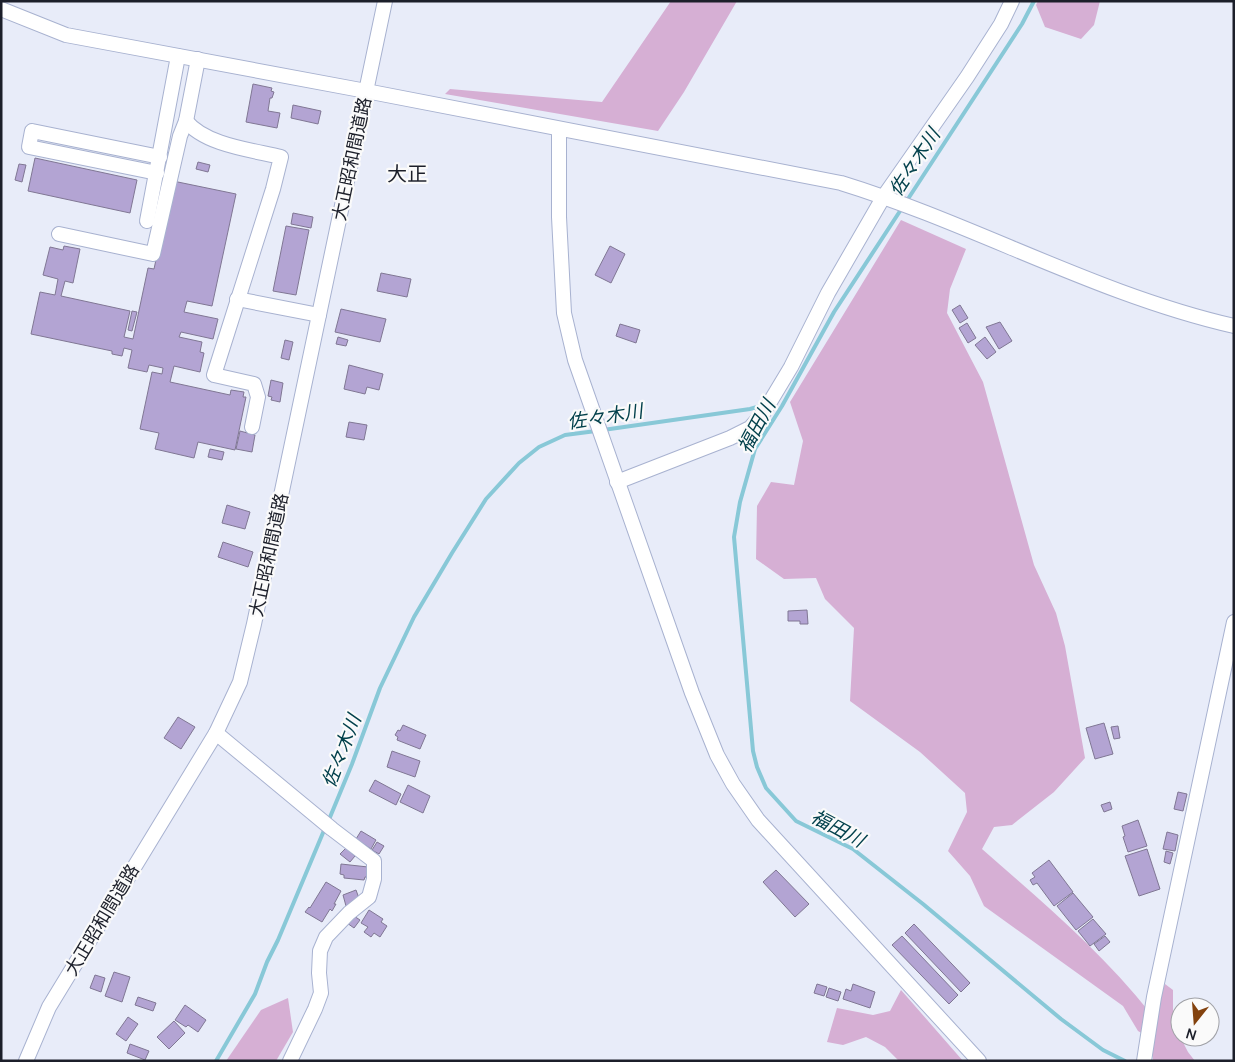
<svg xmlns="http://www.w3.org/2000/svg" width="1235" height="1062" font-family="Manrope,'Noto Sans JP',sans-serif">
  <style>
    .green { fill: #d6afd4 }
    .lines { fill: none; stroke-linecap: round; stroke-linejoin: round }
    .stream { stroke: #88c8d7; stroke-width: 4 }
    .building { fill: #b3a4d3; stroke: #807794 }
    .minor-casing { stroke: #a8b2d0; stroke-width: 16 }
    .minor { stroke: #fff; stroke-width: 14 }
    .labels { text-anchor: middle; stroke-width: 4.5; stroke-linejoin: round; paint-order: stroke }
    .street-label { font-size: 18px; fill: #1c1f2a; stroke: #fafafa }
    .water-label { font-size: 19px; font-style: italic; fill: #03414c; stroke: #fafafa }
    .quarter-label { font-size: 20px; fill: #1c1f2a; stroke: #fafafa }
  </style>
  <rect width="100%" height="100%" fill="#e8ecf9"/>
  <g class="green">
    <path d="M671,1H737L684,92L658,131L445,94L450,89L602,102Z"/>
    <path d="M1038,1H1100L1094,25L1081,39L1045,27L1036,5Z"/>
    <path d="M901,220L966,249L950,289L947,313L983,382L1034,565L1056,613L1065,646L1085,758L1054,792L1012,825L994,827L982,849C1041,901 1102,952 1151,1014L1165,984L1173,990V1023L1188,1052L1195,1061H1153L1152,1039L1138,1031L1123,1006L984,906L970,876L948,851L967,812L965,793L920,752L850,701L854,628L825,599L816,578L784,579L756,559L757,506L771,482L794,485L803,441L790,402Z"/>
    <path d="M901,990L963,1061H899L885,1047L866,1037L843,1045L827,1042L837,1008L873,1015L890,1011Z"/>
    <path d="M288,998L293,1032L276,1061H226L261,1010Z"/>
  </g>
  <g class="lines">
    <g class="stream">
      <path d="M906,202L1022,24L1034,1"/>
      <path d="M902,208L834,312L782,406L755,449L740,502L734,537L753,751L757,767L766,788L796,821L853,849L923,904L1061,1019L1103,1050L1125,1061"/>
      <path d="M603,430L750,409L764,405"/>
      <path d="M328,822L352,764L380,688L414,617L452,553L486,499L519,463L539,447L565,435L596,431"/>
      <path d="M216,1061L255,994L267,962L278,940L325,828"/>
    </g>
  </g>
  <g class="building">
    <path d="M253,84L272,88L271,91L274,92L272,98H270L268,111L280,113L277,128L246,122Z"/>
    <path d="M293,105L321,111L318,124L291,118Z"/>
    <path d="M35,158L137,180L130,213L28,191Z"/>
    <path d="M198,162L210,165L208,172L196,169Z"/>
    <path d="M19,164L26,165L22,182L15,180Z"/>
    <path d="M173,181L236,194L212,306L187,301L184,312L218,319L213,339L181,332L179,337L202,342L200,352L204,353L200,372L174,366L170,382L230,395L231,390L244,392L243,397H246L235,450L198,442L194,458L155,449L159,433L140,429L152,372L162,374L163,368L149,365L147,372L128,368L132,350L124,348L122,356L112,354V351L31,334L40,292L55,295L58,279L43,275L50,247L63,250L64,246L80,249L73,283L65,281L61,296L130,311L124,337L133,339L148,268L154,269Z"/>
    <path d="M293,213L313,217L311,228L291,224Z"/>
    <path d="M286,226L309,230L296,295L273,291Z"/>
    <path d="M610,246L625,254L611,283L595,275Z"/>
    <path d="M381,273L411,279L407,297L377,291Z"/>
    <path d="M960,305L968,318L960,323L952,310Z"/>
    <path d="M341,309L386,319L380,342L335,332Z"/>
    <path d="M132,311L137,312L132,331L128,330Z"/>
    <path d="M1000,322L1012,341L999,349L986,327Z"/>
    <path d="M967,323L976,338L968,343L959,328Z"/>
    <path d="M620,324L640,330L636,343L616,336Z"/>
    <path d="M338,337L348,340L346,346L336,344Z"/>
    <path d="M985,337L996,352L987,359L975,345Z"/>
    <path d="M285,340L293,342L289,360L281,358Z"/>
    <path d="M349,365L383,374L379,390L367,387L365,394L344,389Z"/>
    <path d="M271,380L283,383L280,402L271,400L272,397L268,396Z"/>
    <path d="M349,422L367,425L364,440L346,437Z"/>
    <path d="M240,431L255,435L252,452L236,449Z"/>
    <path d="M210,449L224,452L222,460L208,457Z"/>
    <path d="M227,505L250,512L245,529L222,523Z"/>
    <path d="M223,542L253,552L248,567L218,557Z"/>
    <path d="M807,610L808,624H800V621H788V611Z"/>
    <path d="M178,717L195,727L181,749L164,738Z"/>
    <path d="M1104,723L1113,754L1095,759L1086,728Z"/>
    <path d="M403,725L426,735L420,749L397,740L398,737L395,735L398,730L400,731Z"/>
    <path d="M1118,726L1120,738L1114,739L1111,727Z"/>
    <path d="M392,751L420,761L415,777L387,767Z"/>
    <path d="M375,780L401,794L396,805L369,791Z"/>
    <path d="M408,785L430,796L423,813L400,802Z"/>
    <path d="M1178,792L1187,794L1183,811L1174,809Z"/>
    <path d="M1110,802L1112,809L1104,812L1101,805Z"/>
    <path d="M1138,820L1147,846L1128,852L1123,837L1125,836L1122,826Z"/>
    <path d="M361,831L376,840L371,849L356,839Z"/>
    <path d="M1167,832L1178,835L1175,851L1163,849Z"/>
    <path d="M377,842L384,846L379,854L372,850Z"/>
    <path d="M346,848L355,856L350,862L340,854Z"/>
    <path d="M1147,849L1160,889L1139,896L1125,856Z"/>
    <path d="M1166,851L1173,853L1170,864L1164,862Z"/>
    <path d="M1049,860L1073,892L1054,906L1037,883L1033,885L1030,880L1035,877L1032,873Z"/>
    <path d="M341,864L368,867L367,877H365L364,880L344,878V875L340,874Z"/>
    <path d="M776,870L809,904L795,917L763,882Z"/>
    <path d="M326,882L341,891L334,904H336L332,911L330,909L322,922L305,912L309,907L310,908Z"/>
    <path d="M356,890L360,901L346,906L343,895Z"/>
    <path d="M1073,893L1093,917L1076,930L1057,906Z"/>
    <path d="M369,910L383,919L381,922L387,926L380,937L374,933L371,937L364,932L368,927L361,923Z"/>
    <path d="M354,916L360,920L354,928L347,923Z"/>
    <path d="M1093,919L1106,934L1090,946L1078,931Z"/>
    <path d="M914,924L970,983L961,992L905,933Z"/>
    <path d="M902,936L958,995L949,1004L892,945Z"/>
    <path d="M1105,936L1110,942L1099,951L1094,944Z"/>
    <path d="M114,972L130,977L122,1002L105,996Z"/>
    <path d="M95,975L105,978L101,992L90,988Z"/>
    <path d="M817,984L827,987L824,996L814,993Z"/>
    <path d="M853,984L875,992L870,1008L843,999L846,989L851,991Z"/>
    <path d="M829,988L841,992L838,1001L826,997Z"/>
    <path d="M138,997L156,1003L153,1011L135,1005Z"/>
    <path d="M185,1005L206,1020L198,1032L188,1025L186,1027L175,1020Z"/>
    <path d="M128,1017L138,1024L126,1041L116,1034Z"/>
    <path d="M174,1021L185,1033L169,1049L157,1037Z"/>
    <path d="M130,1044L149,1051L145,1060L127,1053Z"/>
  </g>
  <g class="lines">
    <g class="minor-casing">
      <g id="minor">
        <path d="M1,9L66,35L366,91L841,183C974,224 1098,295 1234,326"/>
        <path d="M186,121C205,145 252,150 281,157L273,189L214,375L254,384L258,397L252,427"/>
        <path d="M559,129V217L564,313L575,360L692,693L717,755L733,784L758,820L979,1061"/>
        <path d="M157,173L29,147L32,131L160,157"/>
        <path d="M147,221L178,56"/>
        <path d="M59,234L153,254L180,136L186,121L198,59"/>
        <path d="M237,299L319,315"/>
        <path d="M617,482L730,438L750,428L764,412L791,367L828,293L884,196L967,77L1001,24L1012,1"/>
        <path d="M216,733L332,829L374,861V879L369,897L349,913L326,937L320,951L319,973L321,993L315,1009L290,1061"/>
        <path d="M26,1061L49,1007L216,733L240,682L254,624L385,1"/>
        <path d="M1144,1061L1154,997L1234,622"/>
      </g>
    </g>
    <use href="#minor" class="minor"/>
  </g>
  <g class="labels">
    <g class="street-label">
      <text transform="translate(352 159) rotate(-78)" y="6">大正昭和間道路</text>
      <text transform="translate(269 555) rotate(-78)" y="6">大正昭和間道路</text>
      <text transform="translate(102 920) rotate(-59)" y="6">大正昭和間道路</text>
    </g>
    <g class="water-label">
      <text transform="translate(914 162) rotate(-57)" y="7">佐々木川</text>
      <text transform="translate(605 416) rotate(-9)" y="7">佐々木川</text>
      <text transform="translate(756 426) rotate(-62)" y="7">福田川</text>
      <text transform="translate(341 751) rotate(-69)" y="7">佐々木川</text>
      <text transform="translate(838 828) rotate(28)" y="7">福田川</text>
    </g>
    <g class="quarter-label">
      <text x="407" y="181">大正</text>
    </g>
  </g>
  <rect width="1235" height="1062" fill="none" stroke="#1c1f2a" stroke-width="5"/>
  <g transform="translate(1195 1022) rotate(197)"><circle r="24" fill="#fafafa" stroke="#a1a2a7"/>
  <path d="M0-4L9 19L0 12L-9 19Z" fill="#83420e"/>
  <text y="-8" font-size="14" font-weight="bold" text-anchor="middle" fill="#1c1f2a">N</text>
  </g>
</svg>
